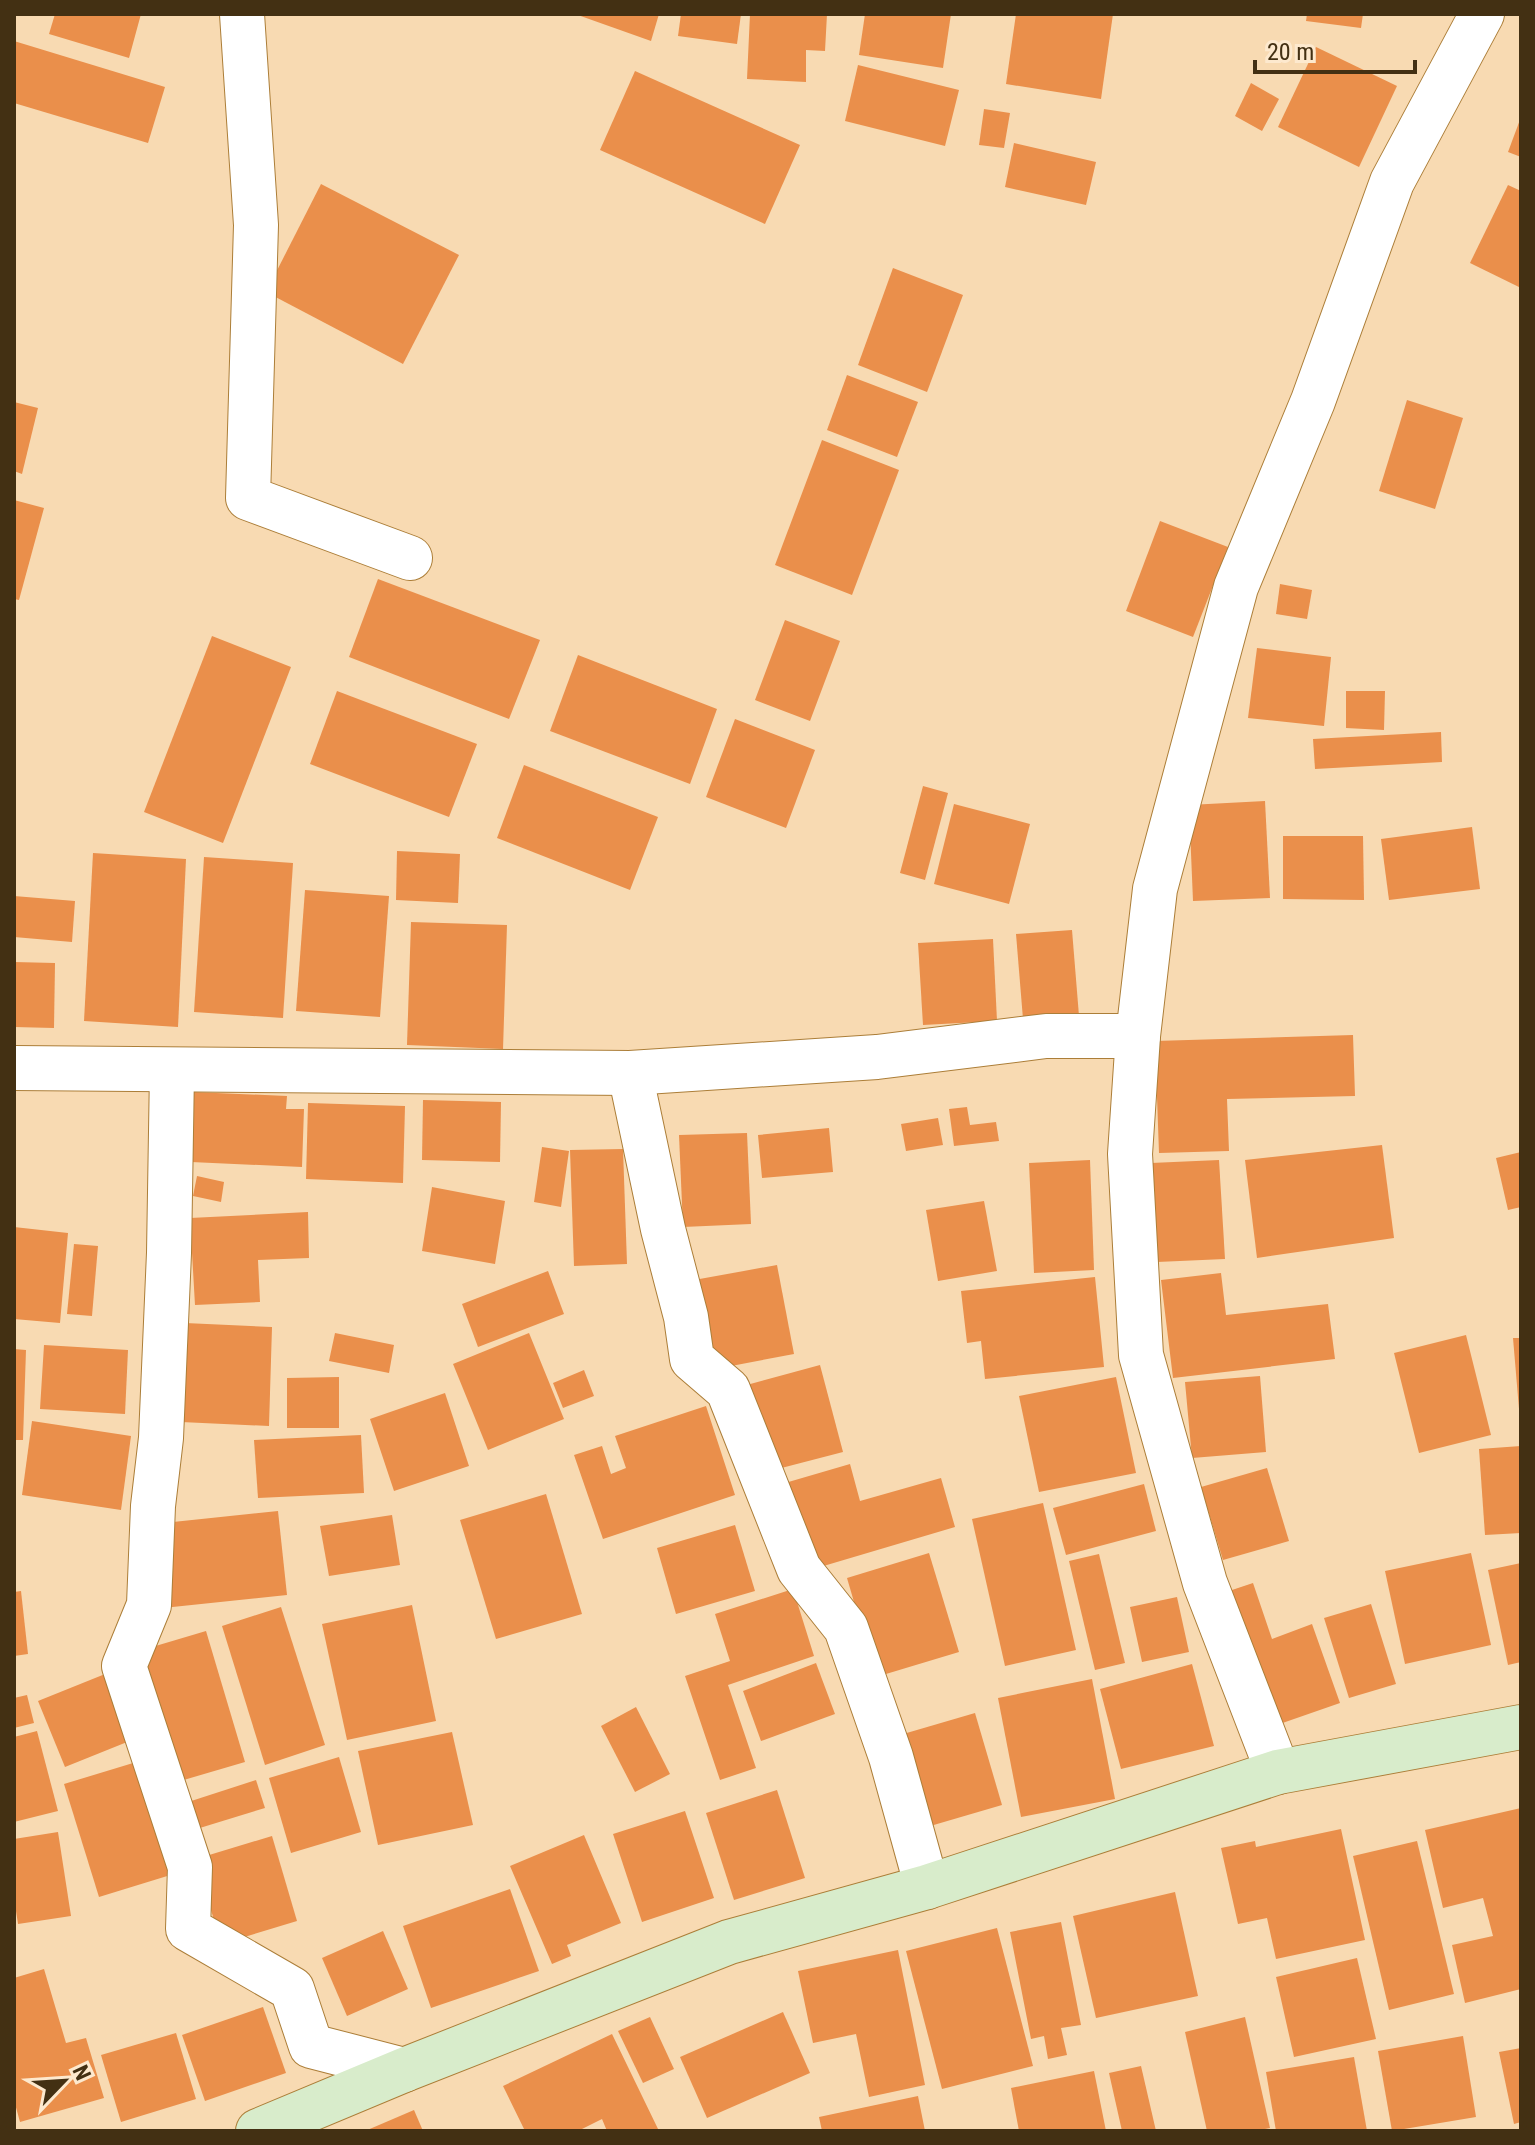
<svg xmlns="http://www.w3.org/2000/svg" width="1535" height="2145" font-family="'Roboto Condensed',sans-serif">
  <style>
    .building { fill: #ea8f4b }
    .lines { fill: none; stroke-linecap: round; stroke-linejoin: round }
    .street-casing { stroke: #ac7e38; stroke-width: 46 }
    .secondary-casing { stroke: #ac7e38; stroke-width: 46 }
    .street { stroke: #fff; stroke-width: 44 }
    .secondary { stroke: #d8eccb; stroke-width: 44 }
  </style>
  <rect width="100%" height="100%" fill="#f8dab2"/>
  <g class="building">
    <path d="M55,14H141L129,58L49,34Z"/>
    <path d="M575,14H659L651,41Z"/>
    <path d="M681,14H741L737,44L678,36Z"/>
    <path d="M750,14H827L825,51L806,50V82L747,79Z"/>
    <path d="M865,14H951L943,68L859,55Z"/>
    <path d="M1016,14H1113L1101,99L1006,84Z"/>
    <path d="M1307,14H1363L1361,28L1306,21Z"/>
    <path d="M14,41L165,87L148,143L14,103Z"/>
    <path d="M1316,47L1397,86L1359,167L1278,127Z"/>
    <path d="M858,65L959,90L945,146L845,121Z"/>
    <path d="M635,71L800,145L765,224L600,150Z"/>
    <path d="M1251,83L1279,99L1262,131L1235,116Z"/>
    <path d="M984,109L1010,113L1004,148L979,145Z"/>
    <path d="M1521,117V157L1508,152Z"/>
    <path d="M1014,143L1096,162L1086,205L1005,187Z"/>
    <path d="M321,184L459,255L403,364L266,292Z"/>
    <path d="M1508,185L1521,191V288L1470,263Z"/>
    <path d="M893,268L963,295L927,392L858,365Z"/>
    <path d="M847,375L918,402L897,457L827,430Z"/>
    <path d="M1407,400L1463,418L1435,509L1379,491Z"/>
    <path d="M14,402L38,408L22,474L14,471Z"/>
    <path d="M822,440L899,470L852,595L775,565Z"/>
    <path d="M14,500L44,508L19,600L14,599Z"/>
    <path d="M1160,521L1228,547L1193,637L1126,611Z"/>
    <path d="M378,579L540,640L509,719L349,657Z"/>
    <path d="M1280,584L1312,590L1307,619L1276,614Z"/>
    <path d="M785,620L840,641L810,721L755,700Z"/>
    <path d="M212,636L291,667L223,843L144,812Z"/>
    <path d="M1257,648L1331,657L1324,726L1248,718Z"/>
    <path d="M578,655L717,709L690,784L550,731Z"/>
    <path d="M337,691L477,744L449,817L310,764Z"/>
    <path d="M1346,691H1385L1384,730L1346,728Z"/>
    <path d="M735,719L815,750L786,828L706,797Z"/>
    <path d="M1441,732L1442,762L1315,769L1313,739Z"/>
    <path d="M524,765L658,817L630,890L497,838Z"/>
    <path d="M923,786L948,793L925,880L900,873Z"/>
    <path d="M1265,801L1270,898L1193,901L1189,805Z"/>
    <path d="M954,804L1030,824L1009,904L934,884Z"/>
    <path d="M1472,827L1480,889L1389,900L1381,839Z"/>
    <path d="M1283,836H1363L1364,900L1283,899Z"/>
    <path d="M397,851L460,854L458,903L396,900Z"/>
    <path d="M93,853L186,859L178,1027L84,1021Z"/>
    <path d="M204,857L293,863L283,1018L194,1012Z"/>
    <path d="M305,890L389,896L380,1017L296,1011Z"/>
    <path d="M14,896L75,901L72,942L14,937Z"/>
    <path d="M411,922L507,925L503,1049L407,1045Z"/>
    <path d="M1072,930L1079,1016L1023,1019L1016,934Z"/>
    <path d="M993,939L997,1021L923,1025L918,943Z"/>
    <path d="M14,962L55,963L54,1028L14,1027Z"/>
    <path d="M1353,1035L1355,1096L1227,1099L1229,1151L1159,1153L1155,1041Z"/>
    <path d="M193,1092L287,1096L286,1109H304L302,1167L191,1162Z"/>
    <path d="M423,1100L501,1102L500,1162L422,1160Z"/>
    <path d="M308,1103L405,1106L403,1183L306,1179Z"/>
    <path d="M967,1107L970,1125L996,1122L999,1141L954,1146L949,1109Z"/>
    <path d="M938,1118L943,1145L906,1151L901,1124Z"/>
    <path d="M829,1128L833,1172L762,1178L758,1135Z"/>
    <path d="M747,1133L751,1224L683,1227L679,1135Z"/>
    <path d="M1382,1145L1394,1238L1257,1258L1245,1160Z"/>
    <path d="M542,1147L569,1151L561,1207L534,1202Z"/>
    <path d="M623,1149L627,1264L574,1266L570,1150Z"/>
    <path d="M1521,1152V1207L1508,1210L1496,1158Z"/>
    <path d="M1090,1160L1094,1270L1034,1273L1029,1163Z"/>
    <path d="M1219,1160L1225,1259L1157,1262L1151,1163Z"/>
    <path d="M197,1176L224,1182L221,1202L193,1196Z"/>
    <path d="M432,1187L505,1201L495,1264L422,1251Z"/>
    <path d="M984,1201L997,1271L938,1281L926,1210Z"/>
    <path d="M308,1212L309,1258L258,1260L260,1302L195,1305L190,1218Z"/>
    <path d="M14,1227L68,1233L60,1323L14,1319Z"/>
    <path d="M74,1244L98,1246L92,1316L67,1314Z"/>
    <path d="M777,1265L794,1354L710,1370L694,1280Z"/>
    <path d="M548,1271L564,1314L478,1347L462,1304Z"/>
    <path d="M1221,1273L1226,1315L1328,1304L1335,1359L1173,1378L1161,1280Z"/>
    <path d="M1095,1277L1104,1367L985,1379L981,1341L967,1343L961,1291Z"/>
    <path d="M185,1323L272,1327L269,1426L181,1422Z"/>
    <path d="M335,1333L394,1345L389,1373L329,1361Z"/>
    <path d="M529,1333L564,1419L488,1450L453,1364Z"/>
    <path d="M1466,1335L1491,1435L1419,1453L1394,1353Z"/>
    <path d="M1513,1338H1521V1409H1519Z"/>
    <path d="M44,1345L128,1350L125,1414L40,1409Z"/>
    <path d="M14,1349L26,1350L23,1440H14Z"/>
    <path d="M820,1365L843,1452L766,1472L743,1386Z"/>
    <path d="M584,1370L594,1396L563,1408L553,1383Z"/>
    <path d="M1260,1376L1266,1452L1192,1458L1185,1382Z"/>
    <path d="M339,1377V1428H287V1378Z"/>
    <path d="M1116,1377L1136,1473L1039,1492L1019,1396Z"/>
    <path d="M445,1393L469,1466L394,1491L370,1419Z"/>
    <path d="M706,1406L735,1495L603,1539L574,1455L602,1446L611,1474L626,1468L615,1436Z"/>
    <path d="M32,1421L131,1436L121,1510L22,1495Z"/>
    <path d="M361,1435L364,1493L258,1498L254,1440Z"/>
    <path d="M1521,1446V1533L1485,1535L1479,1449Z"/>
    <path d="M850,1464L860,1501L941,1478L955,1527L810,1570L785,1483Z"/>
    <path d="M1267,1468L1289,1541L1223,1560L1201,1487Z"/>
    <path d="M1144,1484L1156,1531L1066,1555L1053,1508Z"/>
    <path d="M546,1494L582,1614L496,1639L460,1520Z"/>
    <path d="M1043,1503L1076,1650L1005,1666L972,1519Z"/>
    <path d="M278,1511L287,1595L163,1608L154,1524Z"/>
    <path d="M392,1515L400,1565L329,1576L320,1526Z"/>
    <path d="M735,1525L755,1591L676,1614L657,1548Z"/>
    <path d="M929,1553L959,1652L876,1677L847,1578Z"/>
    <path d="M1471,1553L1491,1645L1405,1664L1385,1571Z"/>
    <path d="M1099,1554L1125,1663L1095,1670L1069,1561Z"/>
    <path d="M1521,1563V1662L1508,1665L1488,1570Z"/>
    <path d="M1253,1583L1272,1639L1312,1624L1340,1703L1271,1727L1223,1593Z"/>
    <path d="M793,1589L814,1656L728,1685L756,1768L720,1780L685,1676L730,1661L715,1614Z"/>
    <path d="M21,1591L28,1654L14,1656V1592Z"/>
    <path d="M1177,1597L1189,1652L1142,1662L1130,1607Z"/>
    <path d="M1371,1604L1396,1684L1349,1698L1324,1618Z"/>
    <path d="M412,1605L436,1721L347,1740L322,1624Z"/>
    <path d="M281,1607L325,1745L265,1765L222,1626Z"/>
    <path d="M206,1631L245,1762L170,1784L132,1653Z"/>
    <path d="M816,1663L835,1714L761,1741L743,1691Z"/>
    <path d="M1192,1664L1214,1746L1121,1769L1100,1689Z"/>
    <path d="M115,1670L142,1736L65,1767L38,1701Z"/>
    <path d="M1092,1679L1115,1799L1021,1817L998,1698Z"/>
    <path d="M27,1695L34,1723L14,1728V1698Z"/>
    <path d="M636,1707L670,1774L635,1792L601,1726Z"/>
    <path d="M975,1713L1002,1805L920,1829L893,1737Z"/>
    <path d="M37,1731L58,1811L14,1822V1737Z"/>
    <path d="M452,1732L473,1825L378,1845L358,1751Z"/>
    <path d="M339,1757L361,1832L291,1853L269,1778Z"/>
    <path d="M143,1760L177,1873L99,1897L64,1784Z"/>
    <path d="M256,1780L265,1808L190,1831L182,1804Z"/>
    <path d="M777,1790L805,1878L734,1900L706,1813Z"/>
    <path d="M1521,1808V1989L1465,2003L1452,1945L1493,1936L1483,1898L1443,1908L1425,1830Z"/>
    <path d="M685,1811L714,1898L642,1922L613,1834Z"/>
    <path d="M1341,1829L1365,1940L1276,1959L1267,1918L1238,1924L1221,1848L1255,1841L1256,1847Z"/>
    <path d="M58,1832L71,1916L18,1924L14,1898V1839Z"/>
    <path d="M584,1835L621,1923L567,1945L571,1956L552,1964L510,1866Z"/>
    <path d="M272,1836L297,1921L221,1944L196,1859Z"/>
    <path d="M1417,1841L1454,1994L1389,2010L1353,1856Z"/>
    <path d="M510,1889L539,1971L431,2008L403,1926Z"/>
    <path d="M1175,1892L1198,1996L1096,2018L1073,1916Z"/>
    <path d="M1061,1922L1081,2025L1061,2028L1067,2055L1048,2059L1044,2036L1031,2039L1010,1932Z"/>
    <path d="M997,1928L1033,2066L942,2089L906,1951Z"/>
    <path d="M383,1931L408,1989L347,2016L322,1958Z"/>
    <path d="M898,1950L925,2085L869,2097L856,2034L813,2043L798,1971Z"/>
    <path d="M1357,1958L1376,2039L1294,2057L1276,1977Z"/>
    <path d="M44,1969L66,2043L86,2038L104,2098L20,2122L14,2100V1978Z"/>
    <path d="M263,2007L286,2073L205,2101L182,2035Z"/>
    <path d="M783,2012L810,2073L707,2118L680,2057Z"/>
    <path d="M650,2017L674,2069L643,2083L618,2031Z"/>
    <path d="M1245,2017L1270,2128L1255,2131H1207L1185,2032Z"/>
    <path d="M176,2033L196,2099L121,2122L101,2055Z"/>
    <path d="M612,2034L659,2131H607L602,2119L578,2131H525L503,2086Z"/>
    <path d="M1463,2036L1476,2117L1392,2131L1378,2051Z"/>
    <path d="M1521,2048V2122L1514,2124L1499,2052Z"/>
    <path d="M1354,2057L1367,2131H1276L1266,2072Z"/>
    <path d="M1141,2066L1156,2131H1122L1109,2073Z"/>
    <path d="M1094,2071L1106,2131H1019L1011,2088Z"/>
    <path d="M918,2096L925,2131H822L819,2117Z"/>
    <path d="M414,2110L423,2131H365Z"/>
  </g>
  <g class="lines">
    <g class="street-casing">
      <g id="street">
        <path d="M242,14L256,225L248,498L410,558"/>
        <path d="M14,1068L630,1073L877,1057L1046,1036H1138"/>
        <path d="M172,1071L169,1253L161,1438L153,1506L149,1605L124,1666L190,1867L188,1929L292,1989L311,2046L404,2070"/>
        <path d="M630,1073L663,1229L686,1317L692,1359L728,1390L799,1569L846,1628L891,1757L927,1887"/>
        <path d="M1278,1772L1205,1583L1141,1355L1130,1154L1138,1036L1155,889L1236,587L1313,401L1392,182L1482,14"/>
      </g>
    </g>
    <g class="secondary-casing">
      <path id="secondary" d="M258,2131L404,2070L729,1942L927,1887L1278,1772L1521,1727"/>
    </g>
    <use href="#street" class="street"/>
    <use href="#secondary" class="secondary"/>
  </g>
  <rect width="1535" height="2145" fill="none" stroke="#433013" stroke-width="32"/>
  <g transform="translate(64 2081) rotate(65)" stroke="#fde9ce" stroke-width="6" paint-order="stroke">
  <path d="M0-6L14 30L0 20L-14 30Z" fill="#433013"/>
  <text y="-12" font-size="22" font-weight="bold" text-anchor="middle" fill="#433013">N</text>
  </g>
  <path d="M1255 60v12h160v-12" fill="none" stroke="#433013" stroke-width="4"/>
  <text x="1267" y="60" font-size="24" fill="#433013" stroke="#fde9ce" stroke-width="6" paint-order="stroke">20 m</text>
</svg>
